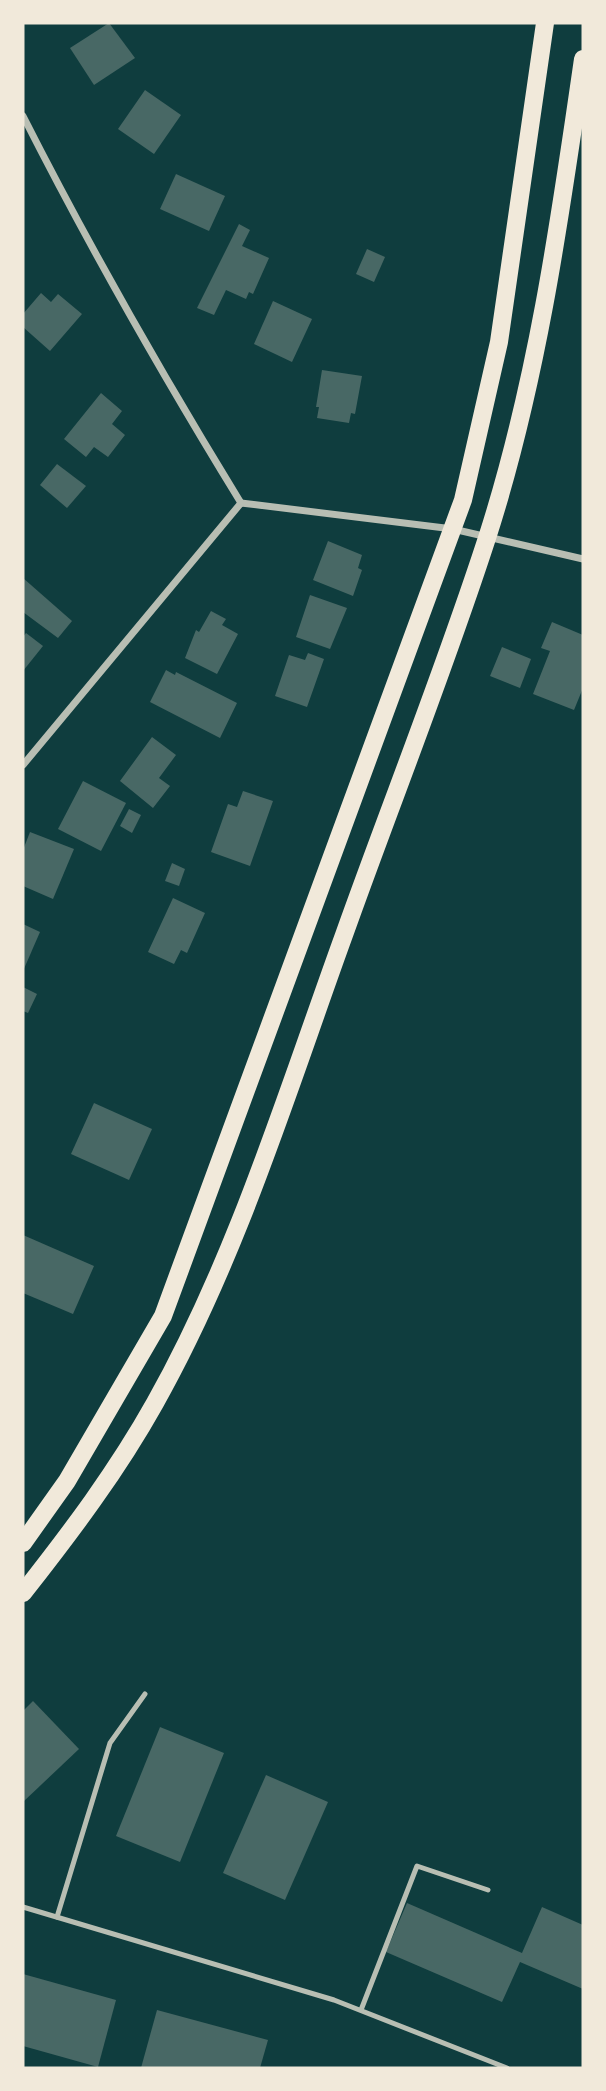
<svg xmlns="http://www.w3.org/2000/svg" width="606" height="2091" font-family="Manrope,sans-serif">
  <style>
    .building { fill: #486865 }
    .lines { fill: none; stroke-linecap: round; stroke-linejoin: round }
    .service { stroke: #b8beb3; stroke-width: 5 }
    .minor { stroke: #b8beb3; stroke-width: 7 }
    .primary { stroke: #f1e9da; stroke-width: 18 }
  </style>
  <rect width="100%" height="100%" fill="#0f3d3e"/>
  <g class="building">
    <path d="M109,23L135,58L94,85L70,48Z"/>
    <path d="M145,90L181,115L154,154L118,129Z"/>
    <path d="M176,174L225,196L209,231L160,209Z"/>
    <path d="M239,224L250,230L242,246L269,258L253,294L249,292L246,299L226,290L214,315L197,308Z"/>
    <path d="M367,249L385,257L374,282L356,274Z"/>
    <path d="M41,293L51,302L58,294L82,314L50,351L23,327V314Z"/>
    <path d="M273,301L312,319L292,362L254,344Z"/>
    <path d="M322,370L362,376L355,414L351,413L349,423L317,418L319,407H316Z"/>
    <path d="M101,393L122,411L112,424L125,435L108,457L94,447L86,457L64,439Z"/>
    <path d="M57,464L86,486L67,508L40,485Z"/>
    <path d="M328,541L362,555L358,568L362,570L353,596L313,580Z"/>
    <path d="M23,578L72,621L58,638L23,612Z"/>
    <path d="M310,595L347,608L330,649L296,637Z"/>
    <path d="M211,611L226,619L222,625L238,634L217,674L185,658L196,630L199,632Z"/>
    <path d="M552,622L583,635V688L574,710L533,694L550,651L541,648Z"/>
    <path d="M26,633L43,646L23,671V637Z"/>
    <path d="M502,647L531,659L520,688L490,676Z"/>
    <path d="M308,653L324,659L307,707L275,696L289,655L305,660Z"/>
    <path d="M166,670L175,675L176,672L237,703L220,738L150,702Z"/>
    <path d="M152,737L176,755L159,778L170,786L153,808L120,781Z"/>
    <path d="M83,781L126,803L101,851L58,829Z"/>
    <path d="M243,791L273,801L250,866L211,852L228,804L237,807Z"/>
    <path d="M129,809L141,815L132,833L120,826Z"/>
    <path d="M30,832L74,849L53,899L23,886V850Z"/>
    <path d="M172,863L185,869L179,886L165,881Z"/>
    <path d="M173,898L205,913L187,953L181,950L174,964L148,952Z"/>
    <path d="M23,924L40,932L23,971Z"/>
    <path d="M23,987L37,994L28,1013L23,1011Z"/>
    <path d="M94,1103L152,1129L129,1180L71,1154Z"/>
    <path d="M23,1235L94,1266L73,1314L23,1293Z"/>
    <path d="M33,1701L79,1749L23,1802V1711Z"/>
    <path d="M160,1727L224,1753L180,1862L116,1836Z"/>
    <path d="M266,1775L328,1802L285,1900L223,1873Z"/>
    <path d="M407,1903L522,1953L542,1907L583,1925V1989L520,1962L502,2002L386,1952Z"/>
    <path d="M23,1974L116,2000L98,2067L23,2046Z"/>
    <path d="M157,2010L268,2040L260,2068H141Z"/>
  </g>
  <g class="lines">
    <g class="service">
      <path d="M23,1907L334,2000L507,2068"/>
      <path d="M57,1917L110,1743L145,1694"/>
      <path d="M361,2010L417,1866L488,1890"/>
    </g>
    <g class="minor">
      <path d="M23,116C90,248 163,376 241,503"/>
      <path d="M241,503L453,529L583,559"/>
      <path d="M23,765L241,503"/>
    </g>
    <g class="primary">
      <path d="M23,1543L67,1481L163,1316L463,500L499,342L545,23"/>
      <path d="M23,1593C71,1532 117,1471 155,1403C237,1257 287,1092 344,935C391,803 444,671 487,538C537,383 560,219 583,59"/>
    </g>
  </g>
  <rect width="606" height="2091" fill="none" stroke="#f1e9da" stroke-width="49"/>
</svg>
